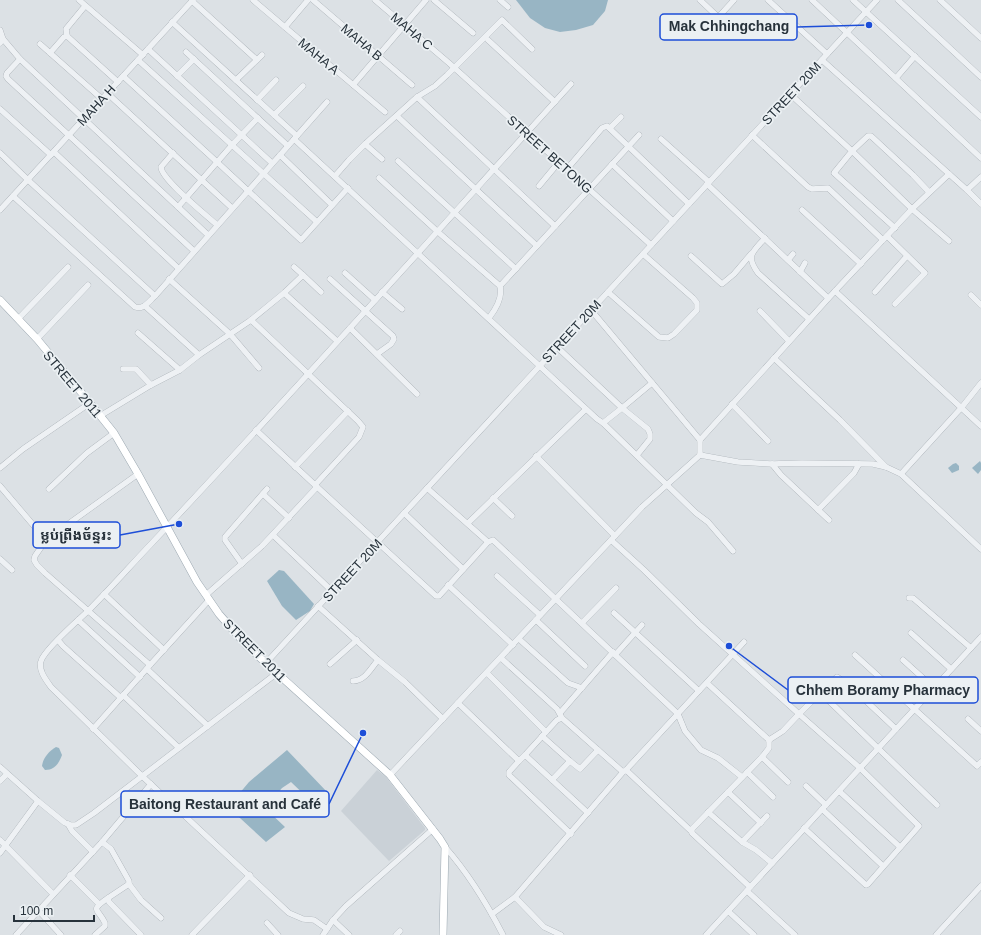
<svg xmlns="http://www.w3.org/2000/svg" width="981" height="935" font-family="Arial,'Noto Sans Khmer',sans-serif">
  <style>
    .built { fill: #cad1d7 }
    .water { fill: #98b5c4 }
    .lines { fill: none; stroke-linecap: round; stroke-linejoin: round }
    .minor-casing { stroke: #a2a9af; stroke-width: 6 }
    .major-casing { stroke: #9ca8b1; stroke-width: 8 }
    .minor { stroke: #eef1f4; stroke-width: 5.5 }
    .major { stroke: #fff; stroke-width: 7 }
    .labels { text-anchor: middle; stroke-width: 3.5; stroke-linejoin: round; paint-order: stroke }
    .street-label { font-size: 13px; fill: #27323b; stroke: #ebf0f3 }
    .leader { fill: none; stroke: #1d4ed8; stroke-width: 1.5 }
    .callout-dot { fill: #1d4ed8; stroke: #ebf0f3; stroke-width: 1.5 }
    .callout { fill: #ebf0f3; stroke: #1d4ed8; stroke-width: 1.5 }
    .callout-label { font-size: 14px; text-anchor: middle; font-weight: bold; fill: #27323b }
  </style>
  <rect width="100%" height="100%" fill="#dce1e5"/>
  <path class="built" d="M377,770L386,777L425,828V830L389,861L341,811Z"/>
  <g class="water">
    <path d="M516,0H608L605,11L593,25L576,30L560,32L545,28L530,18Z"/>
    <path d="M980,461L981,463V470L978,474L972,468Z"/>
    <path d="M956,463L959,466V470L952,473L948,468L953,464Z"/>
    <path d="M279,570L284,571L314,604L310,611L296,620L282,606L267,581Z"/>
    <path d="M56,747L59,748L62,755C59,763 55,770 45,770L42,766C43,758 49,751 56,747Z"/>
    <path d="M287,750L328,793L316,806L291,782L282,788L265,808L285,827L266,842L228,807L249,782Z"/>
  </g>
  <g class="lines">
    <g class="minor-casing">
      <g id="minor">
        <path d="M79,0L143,55"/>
        <path d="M253,0L385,112"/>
        <path d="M313,0L412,85"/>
        <path d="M375,0L449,63L651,245"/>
        <path d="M434,0L473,33"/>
        <path d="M500,0L508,7"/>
        <path d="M700,0L718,17"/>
        <path d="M768,0L827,54"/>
        <path d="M812,0L981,158"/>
        <path d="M853,0L981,117"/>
        <path d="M898,0L981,77"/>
        <path d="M940,0L981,38"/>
        <path d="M192,1L257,60"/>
        <path d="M172,22L297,136"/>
        <path d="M285,27L308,0"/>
        <path d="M0,30L3,39L0,43"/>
        <path d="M702,35L734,0"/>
        <path d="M67,36L66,29L85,6"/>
        <path d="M3,39L20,59L208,235"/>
        <path d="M488,40L555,102"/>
        <path d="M40,44L102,99"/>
        <path d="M148,49L272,163"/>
        <path d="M186,52L288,146"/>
        <path d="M50,53L64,37L67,36L118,82"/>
        <path d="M20,59L7,73L6,76L8,79L194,251"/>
        <path d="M138,60L317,222"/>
        <path d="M822,60L967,190"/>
        <path d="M123,76L217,162L301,240L348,188"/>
        <path d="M177,76L194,59"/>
        <path d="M896,78L915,56"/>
        <path d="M236,80L262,55"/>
        <path d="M353,85L426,0"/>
        <path d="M107,93L232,208"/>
        <path d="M790,94L852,151L834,173L895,228"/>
        <path d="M417,97L555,226"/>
        <path d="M257,100L276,80"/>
        <path d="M0,109L51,155"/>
        <path d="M274,115L303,86"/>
        <path d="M397,116L537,246"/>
        <path d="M610,128L621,117"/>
        <path d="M752,135L808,187L812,189L828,188L883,240"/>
        <path d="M294,139L597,419L603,423L622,408L648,429L650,434V439L637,455"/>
        <path d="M661,139L709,182"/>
        <path d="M365,144L382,159"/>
        <path d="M54,152L178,268"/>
        <path d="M0,153L28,180L155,296"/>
        <path d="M173,153L161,167C161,179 206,215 217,225"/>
        <path d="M280,155L332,205"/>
        <path d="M398,161L516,269"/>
        <path d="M612,164L673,221"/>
        <path d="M567,169L602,128L607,126L689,204"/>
        <path d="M335,176L349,160L365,144L417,97L435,86L447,75L502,20L532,49"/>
        <path d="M981,177L967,190L981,204"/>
        <path d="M379,178L438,232L500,286"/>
        <path d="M707,184L828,298"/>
        <path d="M539,186L559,162"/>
        <path d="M929,192L913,175L871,136H868L852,151L912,209L949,241"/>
        <path d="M13,196L135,307C144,310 149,301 155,296L327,102"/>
        <path d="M178,207L232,145L258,118"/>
        <path d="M0,210L193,0"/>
        <path d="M802,210L861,264"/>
        <path d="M887,236L925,273L895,304"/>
        <path d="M765,238C753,252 745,255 758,273L809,319"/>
        <path d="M691,256L722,284L734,274L751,254"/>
        <path d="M788,260L793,254"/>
        <path d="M294,267L303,275"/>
        <path d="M800,272L805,263"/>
        <path d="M345,273L375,300"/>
        <path d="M169,279L230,334L259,368"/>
        <path d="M330,279L393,336L394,339L391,344L377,354"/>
        <path d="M835,291L981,426"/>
        <path d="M382,292L402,309"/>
        <path d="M608,292L659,337L668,338L674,334L697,310V303L693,298L643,254"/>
        <path d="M875,292L907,256"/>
        <path d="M284,293L337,341"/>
        <path d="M971,295L981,305"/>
        <path d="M145,306L199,355"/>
        <path d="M591,310L700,440V455"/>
        <path d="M760,311L789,341"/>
        <path d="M489,318C496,309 503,298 500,286L639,135"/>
        <path d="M18,319L68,267"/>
        <path d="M251,320L358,421L363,427L359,437L315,485L256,430"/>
        <path d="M350,328L417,394"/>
        <path d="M138,333L180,370"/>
        <path d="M37,339L88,285"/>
        <path d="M557,347L622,408L652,383"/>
        <path d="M774,358L840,420L886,467"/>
        <path d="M123,369H136L151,385"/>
        <path d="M732,404L768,441"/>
        <path d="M100,416L151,385L180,370L199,355L251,320L284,293L303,275L321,292"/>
        <path d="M603,423L696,513L708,522L733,551"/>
        <path d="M700,440L835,291L912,209L949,174"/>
        <path d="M536,456L615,536"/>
        <path d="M772,464L781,475L829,520"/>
        <path d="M295,467L348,411"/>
        <path d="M0,468L23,449L90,403"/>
        <path d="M901,474L962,407L981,383"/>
        <path d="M315,485L436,596H439L488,542L493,540L678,714L685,731L701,750L718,758L742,777"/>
        <path d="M0,486L46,540"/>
        <path d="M427,488L488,542"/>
        <path d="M49,489L87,453L114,433"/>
        <path d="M263,494L289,518"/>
        <path d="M493,498L512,516"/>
        <path d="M818,510L854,473L859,464"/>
        <path d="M404,513L463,569"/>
        <path d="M468,523L585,410"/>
        <path d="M273,535L332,591"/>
        <path d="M611,540L644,570L699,624L799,714L783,731L769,740"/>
        <path d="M0,559L12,570"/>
        <path d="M242,564L225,540V537L267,489"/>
        <path d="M497,576L540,615"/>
        <path d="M448,585L513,645"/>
        <path d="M104,594L164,650"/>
        <path d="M206,595L262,546L317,487"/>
        <path d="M909,598H913L971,648"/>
        <path d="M318,606L378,660C371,668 365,681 353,681"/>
        <path d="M614,613L699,691"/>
        <path d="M78,620L140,677"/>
        <path d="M536,620L585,666"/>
        <path d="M582,623L616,588"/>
        <path d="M911,633L951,669"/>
        <path d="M519,639L568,683L582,688"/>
        <path d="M58,640L63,646L121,698"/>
        <path d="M615,655L642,625"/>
        <path d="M855,655L977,766L981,762"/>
        <path d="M501,658L557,709L562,718"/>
        <path d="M378,660L405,682L443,719"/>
        <path d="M903,660L934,688"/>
        <path d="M266,663L877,0"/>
        <path d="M330,664L357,640"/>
        <path d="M150,665L209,600"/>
        <path d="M147,669L208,726"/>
        <path d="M487,673L546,732"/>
        <path d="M707,683L769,740"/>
        <path d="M819,694L837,677L849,685L896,729"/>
        <path d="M123,695L179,748L277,673"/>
        <path d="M458,703L519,761L525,755L588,813"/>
        <path d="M560,713L613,652"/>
        <path d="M968,719L981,731"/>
        <path d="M93,729L150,665L45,573L37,565L34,560L35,556L46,540L138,474"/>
        <path d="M542,736L570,761L580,769L598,750"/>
        <path d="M525,755L557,720L562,718L623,772"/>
        <path d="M762,757L788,782"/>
        <path d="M519,761L509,772V775L571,834"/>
        <path d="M0,767L38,801L65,823L71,825H76L94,813L179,748"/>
        <path d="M626,770L691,831"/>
        <path d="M747,772L773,797"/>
        <path d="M390,775L642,507L700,455L738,462L772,464L802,463L873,464L886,467L901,474L981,549"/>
        <path d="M552,780L570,761"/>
        <path d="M0,781L7,774"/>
        <path d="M806,786L826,805"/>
        <path d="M839,791L900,847"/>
        <path d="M728,792L761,823"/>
        <path d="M822,809L883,866"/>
        <path d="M708,812L742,842L756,850L772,863"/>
        <path d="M68,824L72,831L93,852"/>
        <path d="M804,828L866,885L868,884L919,826L860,768L799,714L819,694L827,699L937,805"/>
        <path d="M0,840L53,894"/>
        <path d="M102,842L111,849L129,881V884L108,898L109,902L141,935"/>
        <path d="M742,842L767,816"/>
        <path d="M445,847C468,873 487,904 503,935"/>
        <path d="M0,853L38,801"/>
        <path d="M70,875L99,904"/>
        <path d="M129,884L141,900L161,918"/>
        <path d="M750,887L692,833V829L762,757L769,748V740"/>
        <path d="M747,891L795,935"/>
        <path d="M515,897L544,927L561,935"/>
        <path d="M38,910L61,935"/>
        <path d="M728,911L754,935"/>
        <path d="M492,914L515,897L623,772L626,770L744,642"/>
        <path d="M333,920L349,935"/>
        <path d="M267,923L278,935"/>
        <path d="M327,929L314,920L303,919L289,913L142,776L51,687C46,680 38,670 41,661C44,650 77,621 88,611C110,589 131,565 152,543C294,392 432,237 571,84"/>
        <path d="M16,935L102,842L151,784"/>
        <path d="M95,935L105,926V923C98,908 89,911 108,898"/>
        <path d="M192,935L250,875"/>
        <path d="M323,935L333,920L346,906L433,829"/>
        <path d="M396,935L400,931"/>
        <path d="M706,935L981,637"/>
        <path d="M936,935L981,886"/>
      </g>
    </g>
    <g class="major-casing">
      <path id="major" d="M0,300L37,339L90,403L114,433L138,474L197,582L219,614L247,646L390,775L440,839L445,847L443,935"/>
    </g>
    <use href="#minor" class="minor"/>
    <use href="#major" class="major"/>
  </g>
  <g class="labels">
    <g class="street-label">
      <text transform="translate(412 31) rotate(40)" y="5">MAHA C</text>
      <text transform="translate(362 42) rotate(40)" y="5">MAHA B</text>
      <text transform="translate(319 56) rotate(40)" y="5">MAHA A</text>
      <text transform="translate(791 93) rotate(-47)" y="5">STREET 20M</text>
      <text transform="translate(96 105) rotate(-48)" y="5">MAHA H</text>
      <text transform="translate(550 154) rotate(42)" y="5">STREET BETONG</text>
      <text transform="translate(571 331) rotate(-47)" y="5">STREET 20M</text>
      <text transform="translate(73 384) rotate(50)" y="5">STREET 2011</text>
      <text transform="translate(352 570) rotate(-47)" y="5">STREET 20M</text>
      <text transform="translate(255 650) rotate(45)" y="5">STREET 2011</text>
    </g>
  </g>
  <path class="leader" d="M869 25L797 27M179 524L120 535M729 646L788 690M363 733L329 804"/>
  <g class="callout-dot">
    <circle cx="869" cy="25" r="4"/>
    <circle cx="179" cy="524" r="4"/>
    <circle cx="729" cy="646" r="4"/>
    <circle cx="363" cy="733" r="4"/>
  </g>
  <g class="callout">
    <rect x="660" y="14" width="137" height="26" rx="4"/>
    <rect x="33" y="522" width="87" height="26" rx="4"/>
    <rect x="788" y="677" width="190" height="26" rx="4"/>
    <rect x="121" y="791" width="208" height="26" rx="4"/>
  </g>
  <g class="callout-label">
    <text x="729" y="31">Mak Chhingchang</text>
    <text x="76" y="540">ម្លប់ព្រីងច័ន្ទរះ</text>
    <text x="883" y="695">Chhem Boramy Pharmacy</text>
    <text x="225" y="809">Baitong Restaurant and Café</text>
  </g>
  <path d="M14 915v6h80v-6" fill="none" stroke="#27323b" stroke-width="2"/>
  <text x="20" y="915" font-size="12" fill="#27323b" stroke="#ebf0f3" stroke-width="3" paint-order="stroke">100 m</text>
</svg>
